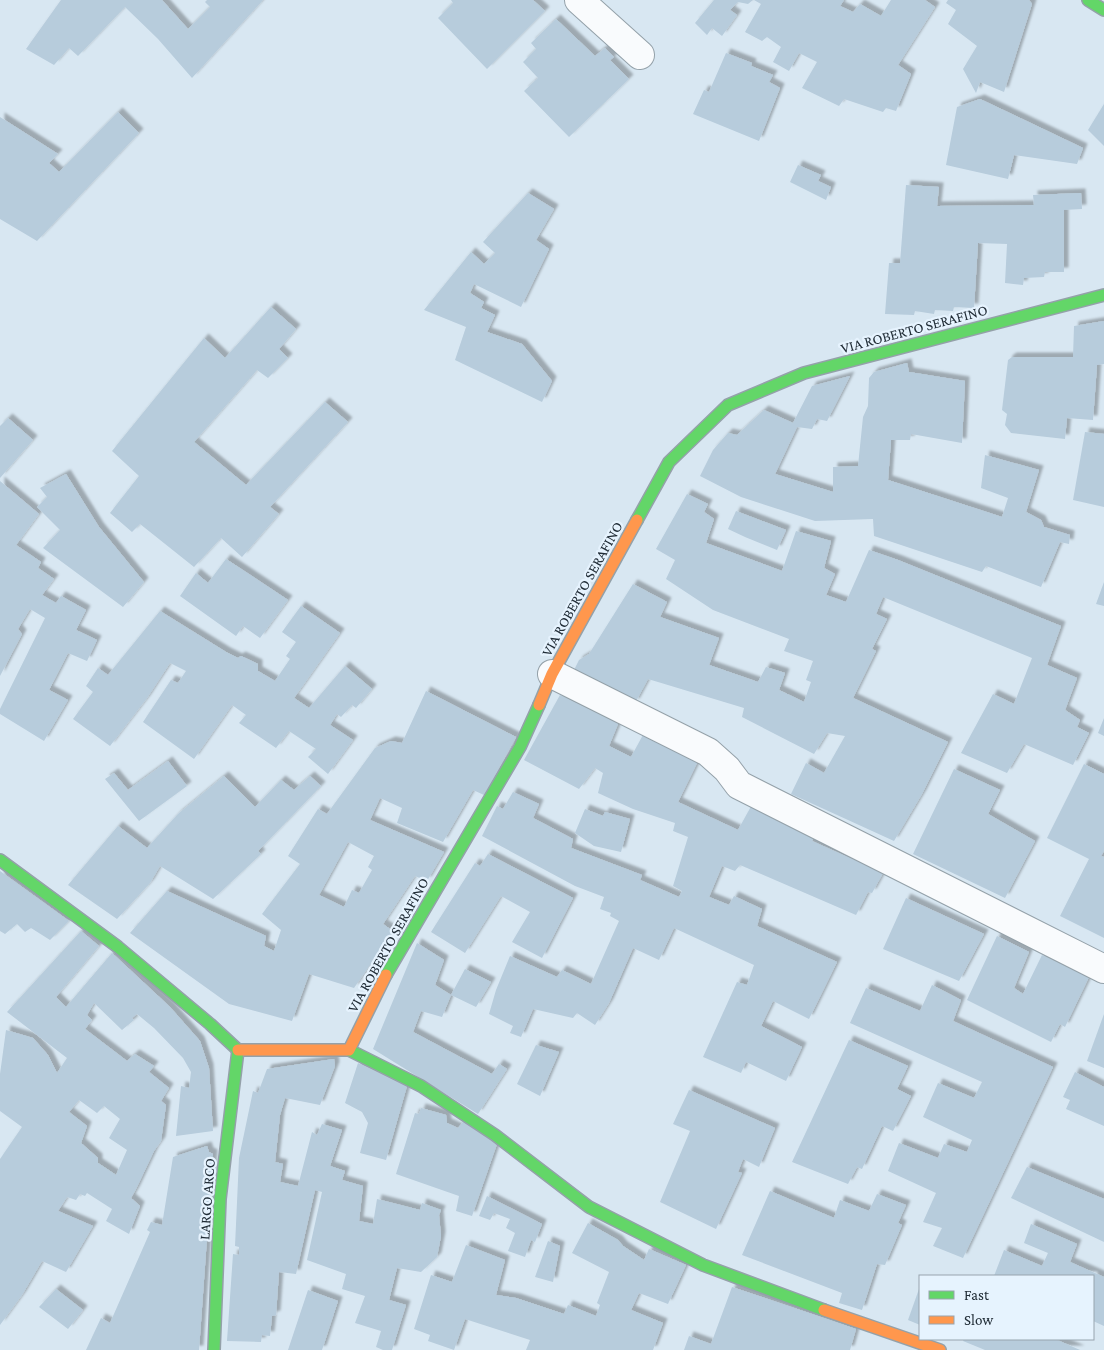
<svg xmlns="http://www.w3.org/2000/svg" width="1104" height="1350" font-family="'Crimson Pro',serif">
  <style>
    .building { fill: #b7ccdc; fill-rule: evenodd; filter: url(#shadow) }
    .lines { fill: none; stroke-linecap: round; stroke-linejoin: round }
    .street-casing { stroke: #94a1a9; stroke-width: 30 }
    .fast-casing { stroke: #94a1a9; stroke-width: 14 }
    .slow-casing { stroke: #94a1a9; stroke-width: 14 }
    .street { stroke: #f9fbfd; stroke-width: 28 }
    .fast { stroke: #63d668; stroke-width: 11 }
    .slow { stroke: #ff974d; stroke-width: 11 }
    .labels { text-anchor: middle; stroke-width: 4.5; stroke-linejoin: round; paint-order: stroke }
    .street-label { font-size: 15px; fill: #212d37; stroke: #e6f3fe }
  </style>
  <defs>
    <filter id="shadow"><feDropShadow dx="4.5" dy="-4.5" stdDeviation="1" flood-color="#0004"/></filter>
  </defs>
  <rect width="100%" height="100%" fill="#d8e7f2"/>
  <g class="building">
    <path d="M61,0H162L188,29L210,7L205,2L207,0H263L192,78L158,39L125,7L78,56L69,48L54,65L26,49Z"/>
    <path d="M451,0H533L545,11L487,69L438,18L453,3Z"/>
    <path d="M714,0H753L748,4L738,2L730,10L737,15L722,36L712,28L707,35L695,23Z"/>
    <path d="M754,0H844L840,6L853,12L860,4L881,16L891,0H925L935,7L898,65L911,74L896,111L886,108L883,112L844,99L839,106L802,88L817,62L799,53L789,71L773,62L781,47L767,37L762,41L745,32L761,4Z"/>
    <path d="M948,0H1029L1032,4L1004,92L980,82L976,93L963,69L977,46L948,24L956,10L946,3Z"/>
    <path d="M556,19L595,56L605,48L614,57L610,60L629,79L569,137L524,91L538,78L523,62L536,49L531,43Z"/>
    <path d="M726,53L752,63L751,66L773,75L769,82L780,88L759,141L693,114L704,90L709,92Z"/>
    <path d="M980,99L1083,148L1077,164L1014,155L1008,179L946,165L957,107Z"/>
    <path d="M1104,104V146L1088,130Z"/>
    <path d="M118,112L139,133L37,241L0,219V117L58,154L49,163L59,172Z"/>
    <path d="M798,165L821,175L818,181L831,187L826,200L790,182Z"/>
    <path d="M906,185L939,187L937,206L1034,205L1033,195L1081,193L1082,209L1064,210V272H1045L1044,277L1024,278L1023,285L1005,283L1007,244L978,243L974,308L954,307L953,311L935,310L934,314L915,311L914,315L885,314L889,263H900Z"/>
    <path d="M528,193L554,209L536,240L549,249L521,307L474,284L470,293L484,302L481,308L495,315L487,332L522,344L552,381L542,402L455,360L466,327L424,310L471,252L484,264L495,253L483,242Z"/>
    <path d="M271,307L296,329L279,349L288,358L268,378L257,370L194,442L246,485L325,402L348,422L270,507L279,514L242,557L221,538L194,567L140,524L132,532L110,513L139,476L112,451L204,338L225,358Z"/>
    <path d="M1104,321V364L1097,365L1093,420L1067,418L1065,439L1011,433L1005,425L1007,414L1002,410L1008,360L1012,357H1073L1074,326Z"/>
    <path d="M907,363L909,372L965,381L962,443L911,434L910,440H891L888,480L1002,517L1008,498L981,488L985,455L1039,470L1026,512L1041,520L1044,527L1070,535L1069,544L1060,542L1041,587L986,566L982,572L874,536L873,519L815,521L741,497L700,476L713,450L728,433L737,435L764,410L793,423L812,386L850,376L827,421L817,419L812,429L797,427L775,474L833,492V467L858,466L863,417L868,406L869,378L874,372Z"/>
    <path d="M8,418L33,440L0,478V426Z"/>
    <path d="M1085,432L1104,434V507L1073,500Z"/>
    <path d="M66,474L99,527L144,582L123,607L43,548L60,530L37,507L47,497L40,488Z"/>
    <path d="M0,481L39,514L16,545L41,562L38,568L54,579L42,595L56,603L61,596L86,610L76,630L97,640L87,661L68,653L49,690L68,700L44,741L0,714V709L45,618L30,609L18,629L22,634L0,676Z"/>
    <path d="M687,494L708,504L704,512L714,519L706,543L782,571L796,531L831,541L824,568L835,574L826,595L846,602L869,550L898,560L1061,626L1047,665L1077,678L1065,710L1080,720L1077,727L1089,733L1073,765L1024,744L1007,773L961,753L993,694L1014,704L1032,658L883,597L876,614L887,619L872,649L876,651L853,698L948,742L922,794L894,841L791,794L806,763L824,773L845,736L827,733L814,754L742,717L744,708L648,679L635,703L572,674L579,660L589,654L633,584L667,602L660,617L719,638L709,665L758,682L766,667L785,673L779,690L804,702L811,682L806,680L813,661L784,651L789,639L713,610L666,579L675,560L656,549Z"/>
    <path d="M736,511L786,530L777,550L745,537L728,529Z"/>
    <path d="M226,559L288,600L260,638L243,626L236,636L180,596L196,573L208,583Z"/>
    <path d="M1104,582V606L1096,604Z"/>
    <path d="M301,606L340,633L294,698L309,708L345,666L372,689L356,708L352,705L341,717L337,714L330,725L353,740L328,774L308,757L316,749L289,731L276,748L239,723L246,715L232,705L194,759L143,722L171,680L178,683L186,671L170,663L147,698L110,746L73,719L93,692L86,686L98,668L108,675L160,611L226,652L238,658L241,656L258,664V671L275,681L290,659L286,656L296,642L282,632Z"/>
    <path d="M426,691L516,737L484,795L473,790L443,842L397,823L402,808L380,798L370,820L444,852L427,881L415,876L383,924L393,931L354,988L309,974L292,1021L229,1004L130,933L167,891L266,936L264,946L274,951L281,930L262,914L300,864L288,856L318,809L327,814L375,748L391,741L402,743ZM348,842L374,856L368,867L372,870L359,893L352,890L344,907L319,895Z"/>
    <path d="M560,695L618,724L609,746L631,757L644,733L699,759L678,802L738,830L754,801L817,831L812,841L883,873L872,893L868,892L856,915L740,865L735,871L722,866L709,897L729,905L734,896L762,909L757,926L837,962L809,1019L773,1001L761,1026L802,1047L786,1081L746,1062L741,1073L703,1057L737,982L747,985L754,965L674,928L659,960L633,948L609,1003L595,1025L577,1013L573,1018L533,1009L521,1037L510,1033L513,1026L489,1014L496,990L510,956L557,977L562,970L591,984L619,921L610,916L611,913L600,909L604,897L575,886L482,836L497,806L503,809L513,792L539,804L533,818L573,839L571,848L642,875L640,880L679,897L682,891L673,886L688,837L673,831L675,823L633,809L598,793L603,773L595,768L579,789L524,760Z"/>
    <path d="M1104,718V736L1098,733Z"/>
    <path d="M168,761L187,786L139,821L105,779L114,773L128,790Z"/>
    <path d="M1084,764L1104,774V851L1101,856L1104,857V938L1060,916L1089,859L1047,838Z"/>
    <path d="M954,769L1000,790L988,814L1035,841L1005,898L913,854Z"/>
    <path d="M224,776L255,807L281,780L294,790L310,776L321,786L258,851L261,854L213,899L160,866L150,883L117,919L68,885L118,826L147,848L178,814Z"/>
    <path d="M585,809L603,816L605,812L630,819L621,852L594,846L575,833Z"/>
    <path d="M488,854L573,898L542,958L512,942L530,912L501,896L465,953L431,932L475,863L480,866Z"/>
    <path d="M0,871L69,921L50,940L31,928L25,932L17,924L5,934L0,931Z"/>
    <path d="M906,898L984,934L959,981L883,949Z"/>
    <path d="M81,931L99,946L56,997L66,1007L112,953L170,1007L200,1041L209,1068L213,1131L176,1136L181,1086L189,1088L191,1072L183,1058L154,1028L137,1014L132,1018L134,1020L122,1030L94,1003L87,1015L92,1020L85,1029L127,1061L135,1054L154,1066L149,1072L169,1088L161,1101L166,1105L161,1141L154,1151L136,1189L131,1198L140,1206L129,1234L106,1221L112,1209L87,1193L85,1196L80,1194L76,1200L67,1197L58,1211L93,1226L66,1272L42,1261L22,1295L0,1325V1159L22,1127L0,1111V1074L6,1030L33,1038L48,1055L57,1073L67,1058L7,1012ZM79,1100L97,1113L104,1106L120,1119L109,1138L127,1150L116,1175L98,1163V1158L81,1143L87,1126L69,1112Z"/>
    <path d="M997,936L1029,952L1014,988L1023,994L1042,955L1089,977L1065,1027L1060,1024L1051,1042L967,1000Z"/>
    <path d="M417,943L444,960L435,985L451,995L465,969L491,982L476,1007L451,995L442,1017L421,1011L413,1032L492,1074L499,1064L507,1069L478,1114L373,1049Z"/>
    <path d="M932,985L961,1000L953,1021L1053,1067L963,1258L933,1246L942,1228L923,1222L936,1193L888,1171L899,1143L938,1158L944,1144L967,1152L972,1140L923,1117L938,1083L974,1098L982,1082L850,1023L866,988L920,1011Z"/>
    <path d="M1104,1014V1068L1087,1061Z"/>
    <path d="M849,1040L908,1066L897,1089L911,1096L893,1131L882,1126L862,1169L857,1167L848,1184L792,1162Z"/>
    <path d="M536,1045L559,1052L540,1096L517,1084Z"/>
    <path d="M334,1059L335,1066L320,1105L285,1098L280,1115L275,1162L283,1164L280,1182L298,1186L312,1132L317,1135L322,1124L342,1130L330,1166L345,1171L342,1180L363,1186L359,1221L373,1224L377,1199L420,1210L422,1203L441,1210L439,1215L441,1236L437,1257L421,1272L397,1268L389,1300L406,1305L392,1350H383L376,1347L381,1331L355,1323L365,1296L342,1289L346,1274L307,1260L322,1192L315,1190L296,1274L279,1272L276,1315L272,1316L270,1336L262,1335L261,1342L227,1341L233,1254L239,1255V1247L235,1246L239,1158L253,1091L258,1093L267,1069Z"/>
    <path d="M358,1063L407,1086L386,1160L360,1153L368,1123L362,1112L345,1103Z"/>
    <path d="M1075,1072L1104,1087V1126L1066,1109L1070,1100L1063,1097Z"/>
    <path d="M689,1090L775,1128L759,1167L743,1159L738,1172L742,1173L716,1229L660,1202L690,1131L673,1124Z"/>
    <path d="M421,1108L446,1115L447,1123L458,1128L463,1122L498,1141L472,1216L456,1211L459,1196L396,1174L415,1113L419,1114Z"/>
    <path d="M207,1146L209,1152L213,1154L199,1350H86L101,1318L110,1323L150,1232L147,1230L151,1222L162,1225L173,1157Z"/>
    <path d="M1027,1167L1104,1199V1242L1011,1198Z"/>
    <path d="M770,1191L834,1218L840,1200L869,1211L877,1194L906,1205L898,1223L902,1225L885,1265L877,1264L862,1310L839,1303L842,1293L742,1255Z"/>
    <path d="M487,1196L542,1224L535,1242L531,1240L525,1257L508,1251L515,1233L506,1228L510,1219L494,1213L490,1220L479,1216Z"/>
    <path d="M588,1223L618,1240L623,1246L644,1260L649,1249L686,1265L668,1304L639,1293L631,1310L663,1323L653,1350H526L530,1340L465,1319L454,1350L428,1341L430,1335L414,1329L431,1275L452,1282L466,1245L505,1260L496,1295L516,1298L564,1314L568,1305L596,1316L600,1305L597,1303L609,1272L572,1253Z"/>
    <path d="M1031,1224L1077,1244L1070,1262L1104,1277V1326L1093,1321V1276H994L1004,1250L1042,1266L1048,1253L1024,1243Z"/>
    <path d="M548,1241L560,1246L553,1282L535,1277Z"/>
    <path d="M732,1287L856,1329L850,1350H684L689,1336L711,1344Z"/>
    <path d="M56,1289L83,1310L68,1329L39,1307Z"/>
    <path d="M919,1289H920V1325L908,1320Z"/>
    <path d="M308,1290L338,1301L322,1350H288Z"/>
    <path d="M964,1339H1055L1080,1350H985L963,1341Z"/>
  </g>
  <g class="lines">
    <g class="street-casing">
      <g id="street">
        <path d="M579,0L640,55"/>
        <path d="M552,674L708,752L727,769L739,785L1104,969"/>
      </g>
    </g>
    <g class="fast-casing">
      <g id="fast">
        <path d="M1088,0L1104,10"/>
        <path d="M637,520L669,462L728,405L804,373L1104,295"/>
        <path d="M0,860L118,947L210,1024L238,1050"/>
        <path d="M386,975L520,747L539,705"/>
        <path d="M349,1050L421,1086L495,1135L589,1207L703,1265L824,1310"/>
        <path d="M214,1350L220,1199L238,1050"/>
      </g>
    </g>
    <g class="slow-casing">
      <g id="slow">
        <path d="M539,705L552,674L637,520"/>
        <path d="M238,1050H349L386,975"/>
        <path d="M824,1310L940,1350"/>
      </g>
    </g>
    <use href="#street" class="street"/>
    <use href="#fast" class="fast"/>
    <use href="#slow" class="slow"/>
  </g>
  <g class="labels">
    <g class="street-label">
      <text transform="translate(914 329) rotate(-15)" y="5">VIA ROBERTO SERAFINO</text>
      <text transform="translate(582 589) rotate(-61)" y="5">VIA ROBERTO SERAFINO</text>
      <text transform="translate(388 945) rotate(-61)" y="5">VIA ROBERTO SERAFINO</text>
      <text transform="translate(207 1199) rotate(-86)" y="5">LARGO ARCO</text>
    </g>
  </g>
  <rect x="919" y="1275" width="175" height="65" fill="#e6f3fe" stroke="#97a4ae"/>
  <rect x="929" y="1291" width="25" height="8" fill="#63d668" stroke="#97a4ae"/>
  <text x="964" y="1300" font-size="15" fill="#212d37">Fast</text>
  <rect x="929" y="1316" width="25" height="8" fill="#ff974d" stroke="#97a4ae"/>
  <text x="964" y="1325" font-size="15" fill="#212d37">Slow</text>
</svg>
